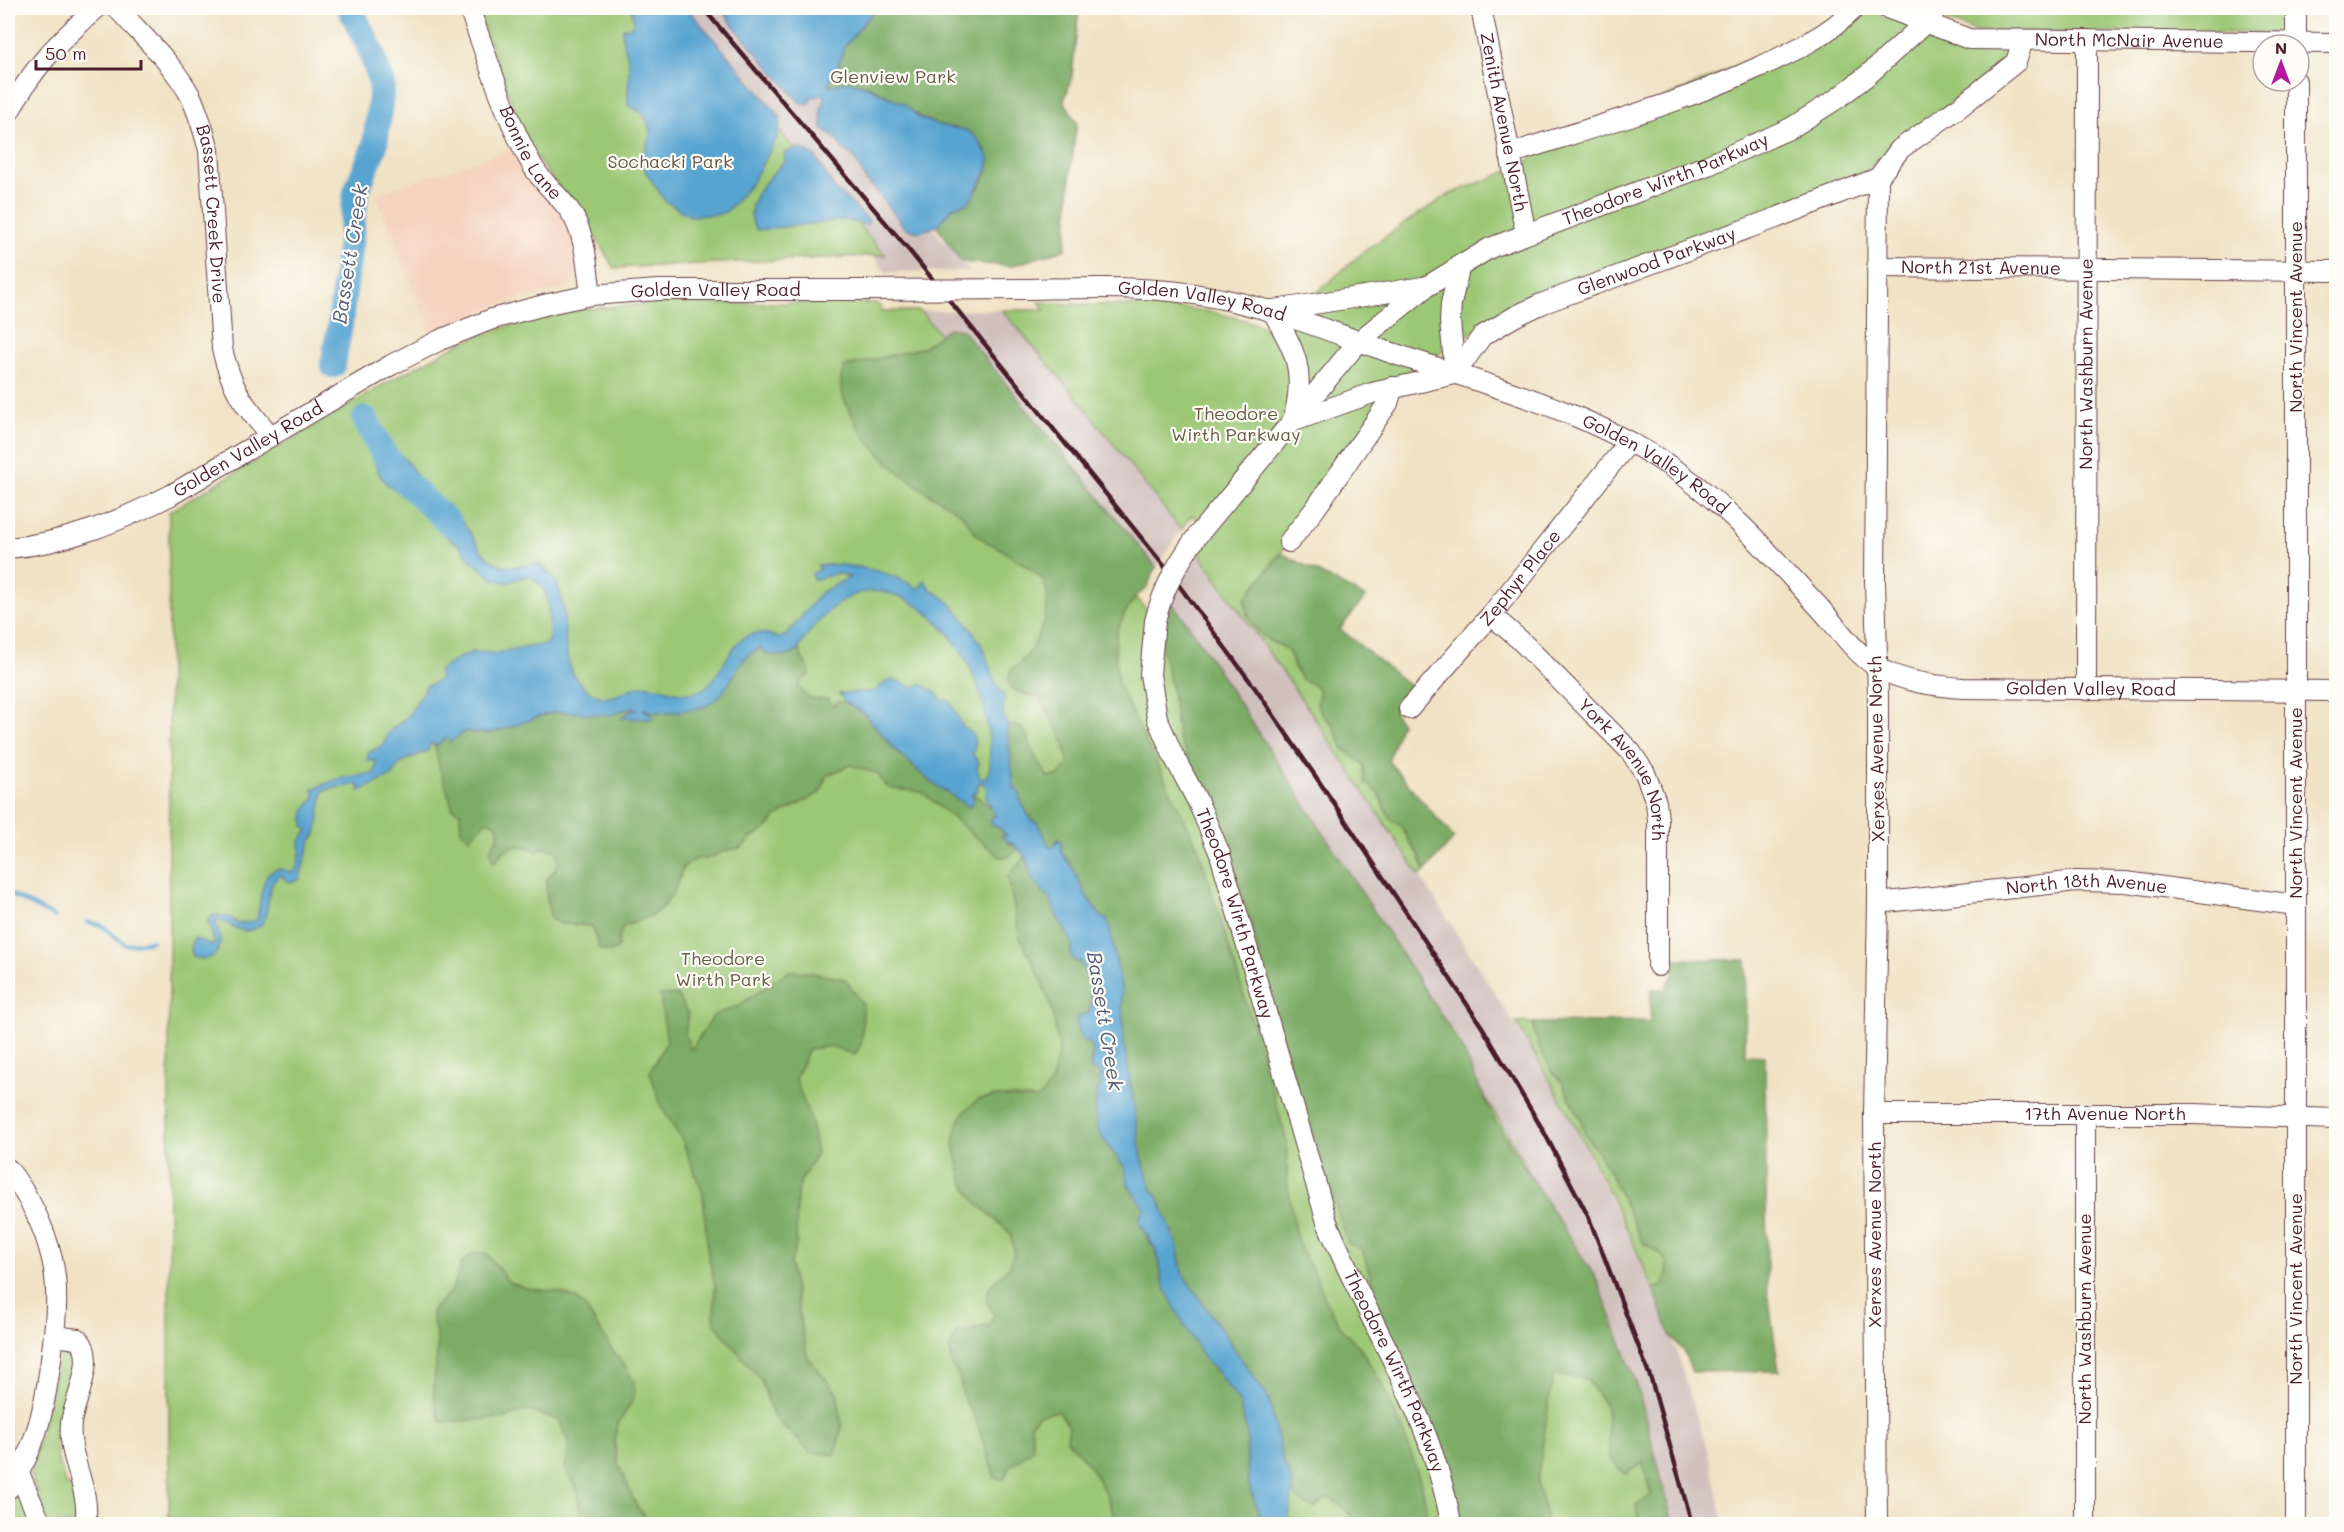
<svg xmlns="http://www.w3.org/2000/svg" width="2344" height="1532" font-family="Mali,sans-serif">
  <style>
    .built { fill: #f4d3c0 }
    .industrial { fill: #d0c0bc }
    .green { fill: #9cc774; stroke: #737350; stroke-width: 1.5 }
    .forest { fill: #7dac66; stroke: #646648; stroke-width: 1.5 }
    .water { fill: #59a4d1; stroke: #52627e; stroke-width: 1.5 }
    .lines { fill: none; stroke-linecap: round; stroke-linejoin: round }
    .stream { stroke: #59a4d1; stroke-width: 4.5 }
    .river { stroke: #59a4d1; stroke-width: 26 }
    .minor-casing { stroke: #633c42; stroke-width: 22 }
    .minor { stroke: #fff; stroke-width: 20 }
    .rail { stroke: #4a1f2b; stroke-width: 4.5 }
    .minor-bridge-casing { stroke: #633c42; stroke-width: 22; stroke-linecap: butt }
    .minor-bridge { stroke: #fff; stroke-width: 20 }
    .labels { text-anchor: middle; stroke-width: 4.5; stroke-linejoin: round; paint-order: stroke }
    .street-label { font-size: 18px; fill: #4a1f2b; stroke: #fdfcf7 }
    .park-label { font-size: 18px; fill: #675a45; stroke: #fdfcf7 }
    .water-label { font-size: 20px; font-style: italic; fill: #515b76; stroke: #fdfcf7 }
  </style>
  <rect width="100%" height="100%" fill="#fdfcf7"/>
  <filter id="ink" filterUnits="userSpaceOnUse"><feTurbulence type="fractalNoise" baseFrequency=".0167" numOctaves="2"/><feDisplacementMap in="SourceGraphic" scale="12" xChannelSelector="R" yChannelSelector="G"/><feConvolveMatrix kernelMatrix="1 2 1 2 8 2 1 2 1" color-interpolation-filters="sRGB"/></filter>
  <filter id="wash" filterUnits="userSpaceOnUse"><feTurbulence type="fractalNoise" baseFrequency=".008" numOctaves="4" result="noise"/><feDisplacementMap in="SourceGraphic" scale="24" xChannelSelector="R" yChannelSelector="G"/><feGaussianBlur stdDeviation="1.35" result="paint"/><feColorMatrix in="noise" values="0 0 0 0 0 0 0 0 0 0 0 0 0 0 0 0 0 1.4 0 .05"/><feComposite in="paint" operator="in"/></filter>
  <g filter="url(#wash)">
    <rect width="100%" height="100%" fill="#f0e2c4"/>
    <path class="built" d="M515,148L571,226L578,265L577,276L574,282L566,288L503,303L431,333L376,194Z"/>
    <g class="industrial">
      <path d="M661,8H746L969,271L886,272Z"/>
      <path d="M1002,310L1079,400L1181,530L1152,575L920,311Z"/>
      <path d="M1198,552L1312,714L1440,907L1557,1091L1644,1267L1660,1306L1679,1359L1708,1453L1724,1524H1658L1521,1156L1458,1054L1167,619L1176,590Z"/>
    </g>
    <g class="green">
      <path d="M476,8H674L885,255L614,268L589,227L529,148Z"/>
      <path d="M1912,8H2286V27L2279,33L1977,32Z"/>
      <path d="M1865,10H1874L1952,44L2004,47L2009,55L2007,58L1890,150L1867,171L1849,180L1484,324L1447,349L1394,380L1289,542L1245,599L1247,615L1271,642L1280,644L1289,652L1294,667L1301,678L1315,684L1320,692L1317,703L1322,714L1333,725L1344,749L1364,765L1365,782L1379,794L1384,808L1402,825L1410,843L1419,855L1425,871L1420,876L1312,714L1198,552L1204,546L1193,530L1200,522L1192,515L1181,530L1079,400L1002,310H1045L1039,302C1116,309 1200,297 1273,331L1362,253L1405,223L1448,195L1526,164L1532,156Z"/>
      <path d="M658,303H877L883,311H920L988,390L1136,597L1164,631L1458,1054L1521,1156L1559,1232L1615,1371L1647,1476L1658,1524H169V512L388,382L460,343L506,327L575,310Z"/>
      <path d="M1516,1023H1534V1033L1551,1070L1562,1082L1581,1120L1585,1134L1606,1165L1639,1234C1651,1256 1680,1251 1662,1287L1653,1288C1614,1196 1568,1108 1516,1023Z"/>
      <path d="M68,1345L80,1353L63,1439L55,1436L57,1457L66,1485L77,1489V1520L72,1524H49L30,1475L61,1349L63,1346Z"/>
      <path d="M20,1496L35,1524L8,1522V1505L14,1497Z"/>
    </g>
    <g class="forest">
      <path d="M876,8H1084L1078,17L1072,76L1064,101L1077,123L1071,165L1066,249L1011,266L961,262L937,226L953,207L969,202C977,190 993,171 988,156C985,147 976,137 967,132C959,126 946,128 936,124C907,113 883,85 850,82C843,81 834,85 827,86L838,67L844,47Z"/>
      <path d="M949,328L962,330L1156,567L1146,589L1136,596L1125,613L1117,631L1115,650L1118,684L1198,847L1262,1054L1287,1142V1179L1295,1232L1300,1248L1316,1276L1327,1304L1344,1332L1359,1346L1385,1389L1406,1439L1423,1490L1429,1524H1354L1351,1515L1330,1497L1315,1507C1292,1503 1292,1489 1288,1469L1284,1467L1269,1399L1182,1273L1177,1245L1157,1194L1152,1191L1142,1160L1124,1043L1121,987L1109,925L1106,919L1099,915L1084,892L1072,867L1061,852L1062,845L1058,839L1053,847L1049,846L1037,823L1031,820L1014,788L1007,725L1023,728L1035,756L1048,777L1060,775L1068,764C1066,737 1052,719 1039,697C1026,696 1003,691 1010,673C1012,667 1015,667 1019,664C1036,648 1054,608 1045,585C1039,570 1016,561 1004,551C996,545 984,542 977,535C971,528 967,519 960,513C951,506 939,500 929,494C895,470 871,452 851,414C843,399 837,383 844,367L924,347Z"/>
      <path d="M1281,553L1365,597L1340,629L1415,690L1403,696L1395,704V714L1401,723L1388,761L1454,838L1425,871L1419,855L1410,843L1402,826L1391,820L1379,794L1365,782L1364,765L1344,749L1333,725L1322,714L1317,703L1320,692C1313,681 1310,685 1302,679C1294,672 1294,661 1289,653C1285,645 1277,645 1270,641C1254,632 1247,616 1245,599Z"/>
      <path d="M1171,602L1188,624L1460,1044L1494,1120L1597,1280L1637,1385L1673,1524H1639L1636,1506L1651,1495L1643,1463L1625,1474L1610,1459L1606,1407L1587,1379L1553,1375L1537,1483L1548,1524H1459L1452,1478L1444,1450L1411,1377L1381,1323L1374,1287L1362,1249L1348,1243L1296,1090L1247,909L1228,852L1210,804L1178,737L1172,689L1161,645Z"/>
      <path d="M761,648L767,654L787,656L799,649C801,660 808,665 810,674L800,682L799,687C805,698 816,701 828,699L833,706L837,702H845L866,715L896,751L931,782L969,806L972,793L991,807L995,815L991,824L1001,829L1008,837L1007,842L1018,848C1012,855 1010,858 1000,857L923,793C903,786 885,796 879,774L850,765L826,776L823,787L818,794L777,816L765,830L752,837L741,848L727,850L707,859H696L684,866C670,904 664,914 624,926L619,936L618,948L611,952L599,949L592,926L561,924L552,920C547,905 545,893 547,878C556,870 561,863 556,850L541,848L538,852C523,843 504,844 497,861H492L491,848L499,836L497,824L486,821L469,838L461,831L460,812L453,809L438,762L435,746L448,737L450,741L466,731C498,741 529,714 560,712C585,710 606,720 628,707L638,710L630,712L622,718L646,712L644,708L668,713L732,679L739,663L750,652Z"/>
      <path d="M1025,856L1027,859L1033,880L1051,900L1056,914L1072,943L1071,956C1089,965 1095,995 1089,1014L1079,1016L1093,1051L1092,1062L1104,1076L1101,1086L1097,1091L1095,1112L1115,1153L1125,1168L1129,1186L1145,1209L1147,1238L1155,1249L1160,1263L1161,1277L1184,1325L1204,1358L1218,1373L1239,1401L1247,1431V1466L1252,1496L1257,1504L1261,1519L1260,1524H1115C1111,1494 1088,1461 1067,1440L1069,1426L1058,1411L1039,1415L1031,1424L1033,1449L1010,1467L1004,1480L995,1478L975,1417L964,1400L959,1376L952,1366L950,1348L956,1334L989,1325L994,1315L986,1299L989,1287L1010,1266L1014,1251L1010,1233L977,1203L963,1183L954,1144L957,1125L965,1111L979,1099L998,1096L1036,1099L1042,1095L1052,1081L1059,1048L1052,1009L1041,979L1019,935L1008,877Z"/>
      <path d="M1672,959L1746,960L1745,1055L1765,1056L1767,1287L1779,1371L1692,1372L1683,1350L1671,1337L1653,1288L1662,1287L1668,1273L1666,1261L1660,1252L1644,1244L1639,1234L1606,1165L1585,1134L1581,1120L1562,1082L1551,1070L1541,1051L1534,1033V1023L1650,1021L1651,989H1667V984L1674,975Z"/>
      <path d="M789,971L808,972L845,979L863,1005L862,1042L855,1055L831,1046L809,1049L795,1079L810,1118L817,1153L802,1178L797,1194L796,1245L790,1265L807,1356L837,1393L842,1426L835,1455L810,1452L773,1416L761,1380L714,1323L715,1286L708,1255L703,1194L683,1142L662,1108L650,1072L667,1041L660,995H677L688,1014L685,1034L691,1050L714,1015L738,1006Z"/>
      <path d="M473,1253H486L510,1283L530,1289L554,1291L575,1298L585,1307L615,1354L623,1362L634,1382V1398L616,1427L615,1446L618,1463L637,1507L652,1524H581L578,1492L565,1468L569,1441L559,1420L526,1410L506,1418L441,1422C427,1391 438,1374 437,1343C436,1333 433,1321 431,1311L452,1290L462,1262Z"/>
    </g>
    <g class="water">
      <path d="M631,8H687L781,118L777,138L751,184L727,211L720,214L690,216L665,201L645,171L644,154L650,134L648,122L642,113L628,105C627,91 630,79 629,66C628,50 620,45 623,28L631,27L634,21Z"/>
      <path d="M721,8H876L844,47L838,67L828,86L848,81L865,86L904,104L920,118L942,126L966,130L976,137L989,157L988,169L969,202L953,207L937,226L918,232L905,228L876,190L865,179L853,156L842,148L836,138L822,129L821,109L825,97L822,95L816,97L811,96L810,103L801,104L732,24Z"/>
      <path d="M800,148L815,156L834,188L869,220L867,225L845,220L757,230C738,207 769,177 785,161L784,153Z"/>
      <path d="M369,416L381,430L390,449C407,456 416,475 426,490L415,500C405,493 391,490 383,480C371,464 371,440 360,423Z"/>
      <path d="M428,497C432,501 436,507 441,510C446,513 453,514 457,517C473,529 476,555 499,564C522,574 535,550 554,579C576,614 549,670 594,694C613,704 624,688 641,686C661,683 675,699 698,691C730,680 727,615 779,638L787,635L820,593L850,577L837,573L813,580L812,573L819,571L818,565C853,563 890,571 919,589L925,580C930,592 936,592 945,599C957,608 973,631 981,644C988,657 994,688 1004,695L1003,716L1007,725L1014,788L1020,793V800L1031,820L1037,823L1049,846L1053,847L1059,839L1062,845L1061,852L1072,867L1084,892L1099,915L1106,919L1109,925L1121,987L1124,1043L1142,1159L1152,1191L1157,1194L1177,1245L1182,1273L1269,1399L1284,1467L1288,1469L1293,1489L1288,1524H1260L1261,1519L1248,1482L1247,1431L1239,1401L1218,1373L1204,1358L1184,1325L1167,1292L1161,1277L1160,1263L1155,1249L1141,1226L1140,1217L1145,1209L1129,1186L1125,1168L1103,1139L1097,1128L1095,1112L1097,1091L1101,1086L1098,1078L1103,1076L1097,1070H1090L1093,1051L1089,1042L1082,1040L1076,1021L1079,1016L1089,1013C1095,996 1088,977 1080,961L1076,962L1071,956L1072,943L1056,914L1051,900L1033,880L1027,859L1018,848L1000,835L1007,836L1001,829L991,824V819L995,815L986,797L987,788L983,783L979,782L977,791L972,793L974,801L969,807L931,782L896,751L866,715L845,702L839,694L875,691C891,674 894,680 913,687L921,684L934,691L942,700L950,701L963,727L973,734L975,744L973,754L979,763L977,768L980,777L986,778C987,774 990,769 990,765C991,702 968,637 913,603C897,594 878,588 860,593C837,599 822,617 807,635C803,641 800,648 794,653L787,656L767,654L761,648C733,657 734,691 708,705C700,709 690,710 681,711C671,713 654,713 644,709V710L653,715L651,719L621,718L630,712L637,710L635,708C625,707 618,714 608,715C588,716 567,708 547,714C522,721 493,739 466,731L450,742L447,737L435,746L432,743L430,744L428,751L408,759L397,767L392,776L362,790L359,791L360,787L355,784C344,788 334,787 323,791L316,835L311,840L299,880L288,882L281,875C261,884 275,919 256,928C237,937 231,921 216,920C215,927 218,928 219,934C223,954 211,963 193,957L191,949L194,938L211,945L215,944L208,922L213,915L229,917L239,924L257,920C262,900 259,856 292,873C299,867 302,850 300,841L308,830L304,826V811L315,797L313,789L337,779L375,773L376,761H367L369,752L384,745C386,730 397,726 407,717C412,712 423,691 427,685L433,684L440,678L438,671L457,659L472,652L495,653L546,644L549,639C548,612 554,592 529,575L506,583L492,578L470,559L460,546L450,539L442,531L437,518L421,504Z"/>
    </g>
    <g class="lines">
      <g class="stream">
        <path d="M8,893L55,917"/>
        <path d="M87,922L101,925L126,945L152,941"/>
      </g>
      <g class="river">
        <path d="M333,365L340,325L356,192L375,145L382,86L371,51L350,8"/>
        <path d="M365,419L383,453L404,481L449,523"/>
      </g>
    </g>
  </g>
  <g filter="url(#ink)">
    <g class="lines">
      <g class="minor-casing">
        <g id="minor">
          <path id="s1" d="M117,8C142,36 173,63 191,97C199,114 204,132 209,150L222,349C232,390 243,404 270,435"/>
          <path id="s2" d="M469,8C488,60 505,116 532,165C542,183 559,195 570,211C586,235 587,267 591,295"/>
          <path id="s3" d="M1481,8L1526,234"/>
          <path id="s4" d="M1887,8L1969,39L2336,43"/>
          <path d="M2296,8V45"/>
          <path d="M2296,81V1524"/>
          <path d="M8,114C32,68 58,42 97,8"/>
          <path d="M1509,154C1593,127 1679,104 1759,67C1793,52 1828,35 1855,8"/>
          <path id="s5" d="M1877,267L2336,271"/>
          <path id="s6" d="M1027,289C1089,288 1151,285 1212,297C1274,308 1331,332 1389,352C1487,385 1591,411 1677,471C1731,509 1774,558 1818,606C1837,626 1853,652 1877,667C1901,682 1936,686 1963,688L2336,691"/>
          <path d="M1272,310C1295,352 1306,369 1294,417"/>
          <path d="M1274,310L1423,287"/>
          <path id="s7" d="M1455,374L1482,336L1514,317L1541,304L1776,218L1878,178"/>
          <path d="M1455,374L1450,321L1451,304L1460,264"/>
          <path d="M1294,421L1372,393L1455,374"/>
          <path id="s8" d="M1197,536L1359,341L1426,287L1490,248L1708,165L1791,128L1838,98L1869,74L1926,22L1937,8"/>
          <path d="M1289,542L1315,509L1388,403L1393,387"/>
          <path id="s9" d="M8,548C67,543 118,522 171,495L391,365L440,340L492,319L548,304L591,295L658,290H866"/>
          <path id="s10" d="M1491,615L1520,640L1630,751L1645,773L1656,802L1658,820V966"/>
          <path id="s11" d="M1155,621L1150,674L1157,718L1173,755L1198,802L1220,854L1327,1222C1368,1323 1433,1416 1451,1524"/>
          <path id="s12" d="M2086,690L2087,40"/>
          <path id="s13" d="M1409,709L1491,615L1629,442"/>
          <path id="s14" d="M1878,903L2077,881L2126,882L2296,905"/>
          <path id="s15" d="M1874,1114H2193L2336,1119"/>
          <path d="M8,1169C29,1196 44,1225 52,1259C59,1289 56,1320 52,1351C46,1400 38,1448 8,1489"/>
          <path d="M54,1336L78,1339C98,1357 74,1400 71,1423C67,1459 92,1490 85,1524"/>
          <path d="M19,1473L41,1524"/>
          <path d="M1877,1524L1874,1114L1878,903V697L1875,581L1878,178L1900,149L1961,106L2016,62L2023,40"/>
          <path d="M2085,1524V1114"/>
        </g>
      </g>
      <use href="#minor" class="minor"/>
      <path class="rail" d="M703,8L908,249L1169,572L1255,688L1329,796L1482,1027L1544,1132L1588,1216L1600,1246L1651,1379L1692,1524"/>
      <g class="minor-bridge-casing">
        <g id="minor-bridge">
          <path d="M866,290L1027,289"/>
          <path d="M1155,621C1163,588 1178,563 1197,536"/>
        </g>
      </g>
      <use href="#minor-bridge" class="minor-bridge"/>
    </g>
  </g>
  <g class="labels">
    <g class="street-label">
      <text dy="6" stroke="none"><textPath href="#s4" startOffset="248">North McNair Avenue</textPath></text>
      <text dy="6" stroke="none"><textPath href="#s3" startOffset="116">Zenith Avenue North</textPath></text>
      <text dy="6" stroke="none"><textPath href="#s2" startOffset="158">Bonnie Lane</textPath></text>
      <text dy="6" stroke="none"><textPath href="#s8" startOffset="603">Theodore Wirth Parkway</textPath></text>
      <text dy="6" stroke="none"><textPath href="#s1" startOffset="236">Bassett Creek Drive</textPath></text>
      <text dy="6" stroke="none"><textPath href="#s7" startOffset="237">Glenwood Parkway</textPath></text>
      <text dy="6" stroke="none"><textPath href="#s5" startOffset="104">North 21st Avenue</textPath></text>
      <text dy="6" stroke="none"><textPath href="#s9" startOffset="766">Golden Valley Road</textPath></text>
      <text dy="6" stroke="none"><textPath href="#s6" startOffset="176">Golden Valley Road</textPath></text>
      <text transform="translate(2296 317) rotate(-90)" y="6">North Vincent Avenue</text>
      <text dy="6" stroke="none"><textPath href="#s12" startOffset="326">North Washburn Avenue</textPath></text>
      <text dy="6" stroke="none"><textPath href="#s9" startOffset="262">Golden Valley Road</textPath></text>
      <text dy="6" stroke="none"><textPath href="#s6" startOffset="662">Golden Valley Road</textPath></text>
      <text dy="6" stroke="none"><textPath href="#s13" startOffset="172">Zephyr Place</textPath></text>
      <text dy="6" stroke="none"><textPath href="#s6" startOffset="1182">Golden Valley Road</textPath></text>
      <text transform="translate(1877 749) rotate(-91)" y="6">Xerxes Avenue North</text>
      <text dy="6" stroke="none"><textPath href="#s10" startOffset="208">York Avenue North</textPath></text>
      <text transform="translate(2296 803) rotate(-90)" y="6">North Vincent Avenue</text>
      <text dy="6" stroke="none"><textPath href="#s14" startOffset="210">North 18th Avenue</textPath></text>
      <text dy="6" stroke="none"><textPath href="#s11" startOffset="309">Theodore Wirth Parkway</textPath></text>
      <text dy="6" stroke="none"><textPath href="#s15" startOffset="231">17th Avenue North</textPath></text>
      <text transform="translate(1875 1235) rotate(-90)" y="6">Xerxes Avenue North</text>
      <text transform="translate(2296 1289) rotate(-90)" y="6">North Vincent Avenue</text>
      <text transform="translate(2085 1319) rotate(-90)" y="6">North Washburn Avenue</text>
      <text dy="6" stroke="none"><textPath href="#s11" startOffset="795">Theodore Wirth Parkway</textPath></text>
    </g>
    <g class="park-label">
      <text x="893" y="83">Glenview Park</text>
      <text x="670" y="168">Sochacki Park</text>
      <text x="1236" y="420">Theodore<tspan x="1236" dy="21">Wirth Parkway</tspan></text>
      <text x="723" y="965">Theodore<tspan x="723" dy="21">Wirth Park</tspan></text>
    </g>
    <g class="water-label">
      <text transform="translate(350 254) rotate(-81)" y="7">Bassett Creek</text>
      <text transform="translate(1105 1021) rotate(81)" y="7">Bassett Creek</text>
    </g>
  </g>
  <rect width="2344" height="1532" fill="none" stroke="#fdfcf7" stroke-width="30"/>
  <g transform="translate(2281 63)"><circle r="28" fill="#fdfcf7" stroke="#b5a4a5" stroke-width="1.5"/>
  <path d="M0-4.5L10 22L0 15L-10 22Z" fill="#b5179e"/>
  <text y="-9" font-size="16" font-weight="bold" text-anchor="middle" fill="#4a1f2b">N</text>
  </g>
  <path d="M36 60v9h105v-9" fill="none" stroke="#4a1f2b" stroke-width="3"/>
  <text x="45" y="60" font-size="18" fill="#4a1f2b" stroke="#fdfcf7" stroke-width="4.5" paint-order="stroke">50 m</text>
</svg>
